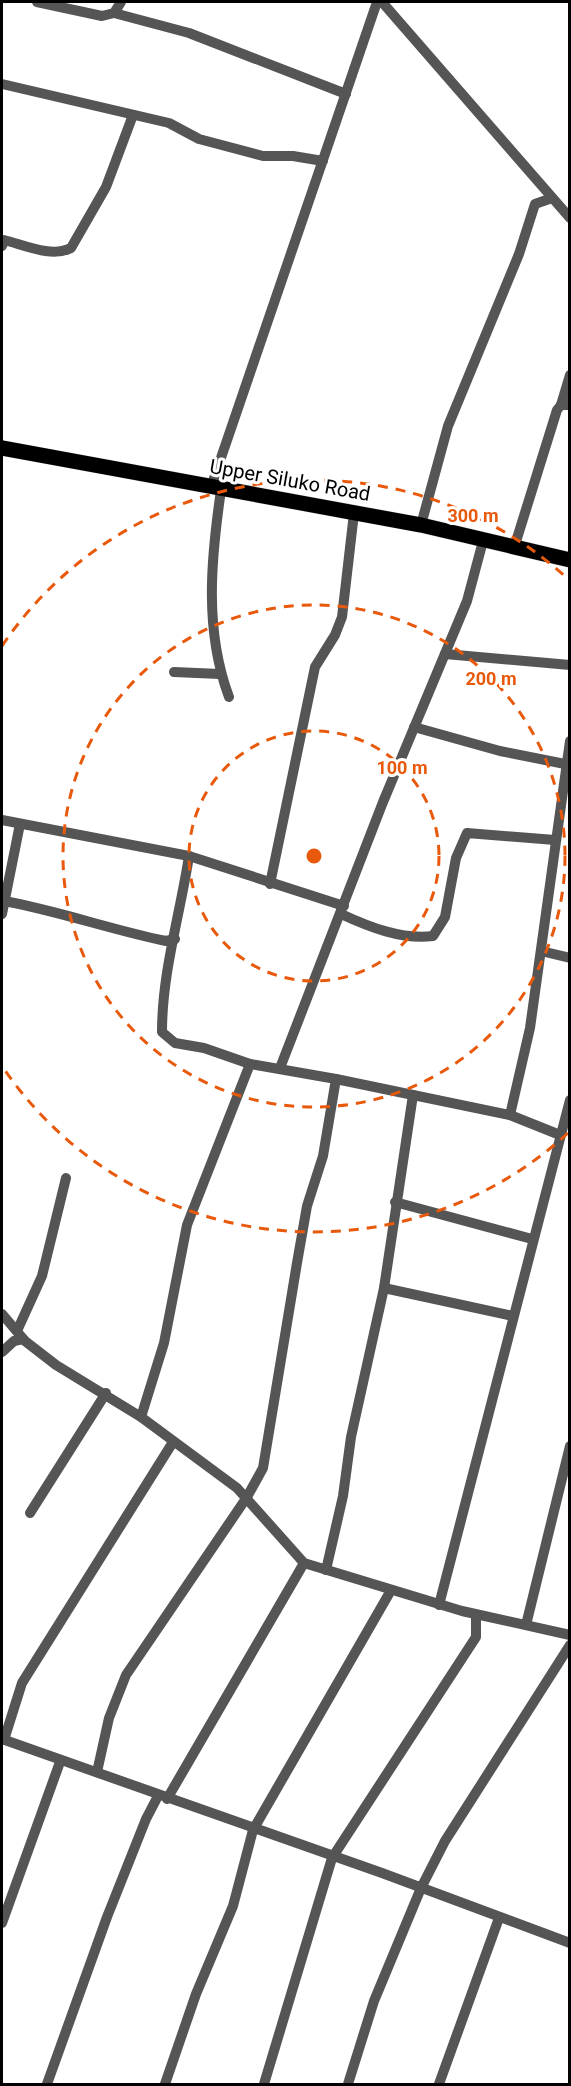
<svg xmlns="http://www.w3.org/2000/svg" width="571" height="2086" font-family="Roboto,sans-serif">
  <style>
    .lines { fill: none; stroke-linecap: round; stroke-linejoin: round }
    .primary-casing { stroke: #dbdbdb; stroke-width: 16 }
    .minor { stroke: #555; stroke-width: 10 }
    .primary { stroke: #000; stroke-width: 15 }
    .ring { fill: none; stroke: #e8590c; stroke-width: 3; stroke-dasharray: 10 8 }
    .labels { text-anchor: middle; stroke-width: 6; stroke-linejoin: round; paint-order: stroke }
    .street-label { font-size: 20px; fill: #000; stroke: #fff }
    .centre { fill: #e8590c; stroke: #fff; stroke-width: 3 }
    .ring-label { font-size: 18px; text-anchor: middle; font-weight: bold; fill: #e8590c; stroke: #fff; stroke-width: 6; stroke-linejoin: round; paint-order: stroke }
  </style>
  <rect width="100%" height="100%" fill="#fff"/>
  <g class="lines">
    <g class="primary-casing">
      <path id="primary" d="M2,448L421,525L570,560"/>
    </g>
    <g class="minor">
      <path d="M37,2L102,16L114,13L121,2"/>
      <path d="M382,2L570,218"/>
      <path d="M114,13L189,33L346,94"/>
      <path d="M2,84L169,123L199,139L263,156H293L323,161"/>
      <path d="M2,246L4,240C24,245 52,258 71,248L106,187L133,115"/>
      <path d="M561,405L570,375"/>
      <path d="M211,487L377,2"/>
      <path d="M221,490C211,559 204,630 229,697"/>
      <path d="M421,525L448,426L519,254L535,204L552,198"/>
      <path d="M514,548L557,410L561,405H570"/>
      <path d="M445,654L570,665"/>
      <path d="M174,672L220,674"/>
      <path d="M414,727L500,751L570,765"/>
      <path d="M2,820L189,856L344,906"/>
      <path d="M189,856C180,915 162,972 162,1032L175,1043L204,1048L250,1064L336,1079L510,1115L560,1135"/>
      <path d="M270,884L315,667L335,635L342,617L354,513"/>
      <path d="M4,901C59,911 112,930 166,941L175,939"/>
      <path d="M2,914L20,824"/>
      <path d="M341,914C369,927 402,940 433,936L445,917L456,858L467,833L555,840"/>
      <path d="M541,951L570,958"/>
      <path d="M280,1068L383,802L467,601L483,541"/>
      <path d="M510,1115L530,1028L570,741"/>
      <path d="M395,1202L532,1239"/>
      <path d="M384,1288L513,1316"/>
      <path d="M2,1314L25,1341L56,1365L141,1417L237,1488L304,1563L462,1611L570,1635"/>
      <path d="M17,1331L42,1276L66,1178"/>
      <path d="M2,1352L14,1341L23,1339"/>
      <path d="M141,1417L164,1343L187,1225L250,1064"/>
      <path d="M30,1513L106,1393"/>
      <path d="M326,1570L343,1496L351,1437L384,1288L413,1095"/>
      <path d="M439,1605L570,1100"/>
      <path d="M526,1625L570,1446"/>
      <path d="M2,1739L382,1873L570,1943"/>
      <path d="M4,1740L22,1683L173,1442"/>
      <path d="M97,1772L109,1718L126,1675L247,1497L263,1468L297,1263L307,1206L323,1156L336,1079"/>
      <path d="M167,1799L304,1563"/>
      <path d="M2,1923L60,1762"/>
      <path d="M47,2084L107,1917L146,1819L158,1796"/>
      <path d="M165,2084L196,1994L233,1906L253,1830L390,1592"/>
      <path d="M264,2084L332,1858L476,1637V1615"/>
      <path d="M348,2084L374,2001L421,1888L445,1841L570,1645"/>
      <path d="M439,2084L499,1918"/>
    </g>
    <use href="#primary" class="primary"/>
  </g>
  <g class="ring">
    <circle cx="314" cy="856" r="125"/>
    <circle cx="314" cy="856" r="251"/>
    <path d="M568 1133A376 376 0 0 1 2 1066M2 646A376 376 0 0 1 568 579"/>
  </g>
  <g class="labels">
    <g class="street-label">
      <text transform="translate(290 480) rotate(10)" y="7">Upper Siluko Road</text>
    </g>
  </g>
  <circle cx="314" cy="856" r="9" class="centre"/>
  <g class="ring-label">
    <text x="473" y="522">300 m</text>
    <text x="491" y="685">200 m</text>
    <text x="402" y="774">100 m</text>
  </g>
  <rect width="571" height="2086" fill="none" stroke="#000000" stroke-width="6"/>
</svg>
